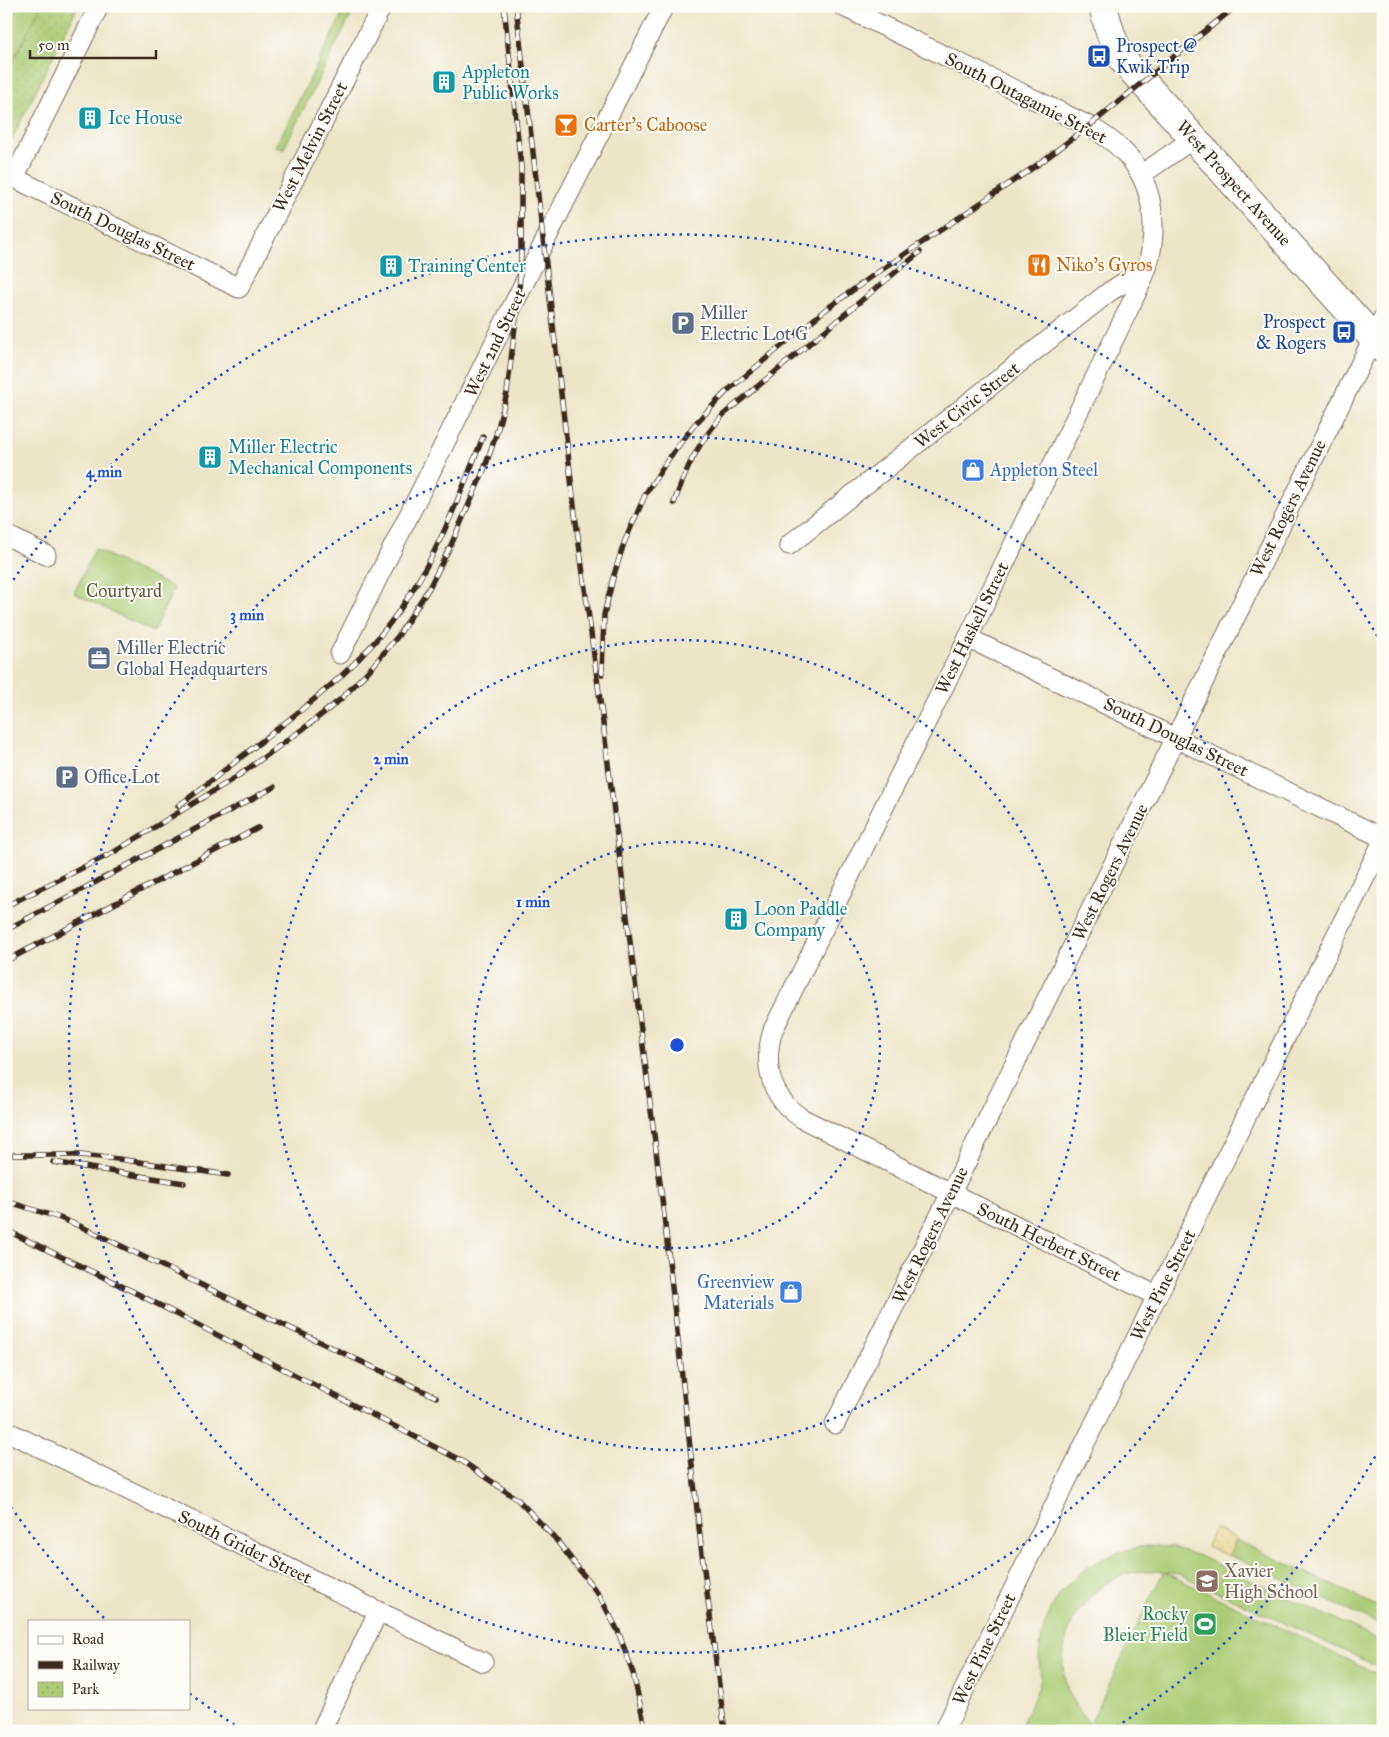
<svg xmlns="http://www.w3.org/2000/svg" width="1389" height="1737" font-family="'IM FELL Great Primer',serif">
  <style>
    .sand { fill: url(#sand-dots); stroke: #94825e }
    .park { fill: url(#park-dots); stroke: #727b4a }
    .garden { fill: #aacc75; stroke: #727b4a }
    .lines { fill: none; stroke-linecap: round; stroke-linejoin: round }
    .street-casing { stroke: #796b59; stroke-width: 21 }
    .secondary-casing { stroke: #796b59; stroke-width: 30 }
    .street { stroke: #fff; stroke-width: 19 }
    .secondary { stroke: #fff; stroke-width: 28 }
    .rail-casing { stroke: #3b2a1e; stroke-width: 5.5 }
    .rail { stroke: #fdfcf7; stroke-width: 4; stroke-dasharray: 11; stroke-linecap: butt }
    .ring { fill: none; stroke: #1d4ed8; stroke-width: 2.5; stroke-dasharray: 2.5 5 }
    .labels { text-anchor: middle; stroke-width: 4; stroke-linejoin: round; paint-order: stroke }
    .transit-label { font-size: 18px; fill: #164399; stroke: #fdfcf7; text-anchor: start }
    .culture-label { font-size: 18px; fill: #0d838f; stroke: #fdfcf7; text-anchor: start }
    .street-label { font-size: 18px; fill: #3b2a1e; stroke: #fdfcf7 }
    .food-label { font-size: 18px; fill: #c56008; stroke: #fdfcf7; text-anchor: start }
    .service-label { font-size: 18px; fill: #4e5e75; stroke: #fdfcf7; text-anchor: start }
    .shop-label { font-size: 18px; fill: #366cbe; stroke: #fdfcf7; text-anchor: start }
    .park-label { font-size: 18px; fill: #5c5b38; stroke: #fdfcf7 }
    .education-label { font-size: 18px; fill: #785e54; stroke: #fdfcf7; text-anchor: start }
    .leisure-label { font-size: 18px; fill: #27864d; stroke: #fdfcf7; text-anchor: end }
    .centre { fill: #1d4ed8; stroke: #fdfcf7; stroke-width: 2.5 }
    .ring-label { font-size: 15px; text-anchor: middle; font-weight: bold; fill: #1d4ed8; stroke: #fdfcf7; stroke-width: 4; stroke-linejoin: round; paint-order: stroke }
  </style>
  <defs>
    <pattern id="sand-dots" width="8" height="8" patternUnits="userSpaceOnUse" patternTransform="scale(1.25)"><rect width="8" height="8" fill="#eeda9e"/><path d="M2 2h.1M6 6h.1" fill="none" stroke="#cdbb88" stroke-width="1.8" stroke-linecap="round"/></pattern>
    <pattern id="park-dots" width="8" height="8" patternUnits="userSpaceOnUse" patternTransform="scale(1.25)"><rect width="8" height="8" fill="#aacc75"/><path d="M2 2h.1M6 6h.1" fill="none" stroke="#93af65" stroke-width="1.8" stroke-linecap="round"/></pattern>
  </defs>
  <rect width="100%" height="100%" fill="#fdfcf7"/>
  <filter id="ink" filterUnits="userSpaceOnUse"><feTurbulence type="fractalNoise" baseFrequency=".02" numOctaves="2"/><feDisplacementMap in="SourceGraphic" scale="10" xChannelSelector="R" yChannelSelector="G"/><feConvolveMatrix kernelMatrix="1 2 1 2 8 2 1 2 1" color-interpolation-filters="sRGB"/></filter>
  <filter id="wash" filterUnits="userSpaceOnUse"><feTurbulence type="fractalNoise" baseFrequency=".0096" numOctaves="4" result="noise"/><feDisplacementMap in="SourceGraphic" scale="20" xChannelSelector="R" yChannelSelector="G"/><feGaussianBlur stdDeviation="1.12" result="paint"/><feColorMatrix in="noise" values="0 0 0 0 0 0 0 0 0 0 0 0 0 0 0 0 0 1.4 0 .05"/><feComposite in="paint" operator="in"/></filter>
  <g filter="url(#wash)">
    <rect width="100%" height="100%" fill="#ece5c7"/>
    <path class="sand" d="M1215,1529L1237,1539L1229,1556L1207,1546Z"/>
    <path class="park" d="M6,6H78L12,139L6,145Z"/>
    <g class="garden">
      <path d="M6,6H41L6,75Z"/>
      <path d="M346,7L353,11L283,150L276,146Z"/>
      <path d="M95,549L174,588L153,632L74,593Z"/>
      <path d="M1236,1540L1383,1609V1626L1229,1555Z"/>
      <path d="M1146,1546L1172,1547L1199,1556L1383,1642V1669L1194,1581L1179,1574L1164,1572L1383,1677V1731H1109L1091,1722L1163,1572C1103,1562 1056,1619 1064,1676C1068,1698 1081,1716 1097,1731H1036L1022,1724C1026,1713 1040,1688 1041,1678C1041,1673 1039,1667 1039,1662C1039,1654 1040,1644 1042,1635C1054,1583 1094,1554 1146,1546Z"/>
    </g>
  </g>
  <g filter="url(#ink)">
    <g class="lines">
      <g class="street-casing">
        <g id="street">
          <path d="M842,6L1089,126C1101,133 1113,141 1123,151C1154,181 1159,228 1147,267C1144,278 1138,289 1133,300L968,638L773,1030C765,1056 767,1083 785,1104C790,1110 797,1115 803,1119L1157,1296"/>
          <path d="M6,174L239,288L382,6"/>
          <path d="M1141,175L1194,138"/>
          <path d="M14,178L99,6"/>
          <path d="M6,535L46,555"/>
          <path d="M789,545L1109,292L1147,268"/>
          <path d="M968,638L1383,838"/>
          <path d="M340,654L544,243L664,6"/>
          <path d="M835,1424L951,1193L1383,318"/>
          <path d="M6,1431L483,1662"/>
          <path d="M321,1731L378,1612"/>
          <path d="M944,1731L1157,1296L1383,841"/>
        </g>
      </g>
      <g class="secondary-casing">
        <path id="secondary" d="M1103,6C1108,26 1112,42 1123,60L1383,349"/>
      </g>
      <use href="#street" class="street"/>
      <use href="#secondary" class="secondary"/>
      <g class="rail-casing">
        <g id="rail">
          <path d="M516,6L575,514L602,715L663,1207L702,1554L725,1731"/>
          <path d="M674,503C687,467 697,444 723,415L920,252"/>
          <path d="M602,674L604,615L613,578L624,543L646,493L669,458L695,424L727,391L825,310L874,275L1037,165L1089,126L1236,6"/>
          <path d="M178,806C207,785 234,762 262,741C315,699 360,666 399,611C437,557 459,497 483,437"/>
          <path d="M6,906L114,852L238,776L307,726L341,699L372,667L398,636L429,588L451,545L484,470L496,435L507,393L519,293L521,254V167L504,6"/>
          <path d="M6,930L274,787"/>
          <path d="M6,961L258,828"/>
          <path d="M13,1155H80L118,1159L228,1175"/>
          <path d="M53,1162L184,1183"/>
          <path d="M6,1201L60,1218L82,1227L286,1326L436,1397"/>
          <path d="M6,1230L132,1291L462,1461L517,1499L554,1537L599,1595L618,1631L633,1673L646,1731"/>
        </g>
      </g>
      <use href="#rail" class="rail"/>
    </g>
  </g>
  <g class="ring">
    <circle cx="677" cy="1045" r="203"/>
    <circle cx="677" cy="1045" r="405"/>
    <circle cx="677" cy="1045" r="608"/>
    <path d="M1379 1450A811 811 0 0 1 1113 1729M241 1729A811 811 0 0 1 189 1693M104 1618A811 811 0 0 1 9 1504M9 586A811 811 0 0 1 1379 639"/>
  </g>
  <defs>
    <g id="bus-square" transform="scale(1.25)"><rect x="-9" y="-9" width="18" height="18" rx="4" fill="#1a4fb4" stroke="#fdfcf7"/><path d="M-5-6H5V4H4V6H2V4H-2V6H-4V4H-5ZM-3.5-4V0h7V-4ZM-3.5 1.2v1.5H-2V1.2ZM2 1.2v1.5H3.5V1.2Z" fill="#fff"/></g>
    <g id="building-square" transform="scale(1.25)"><rect x="-9" y="-9" width="18" height="18" rx="4" fill="#0f9aa8" stroke="#fdfcf7"/><path d="M-4-6H4V6H1V3H-1V6H-4ZM-2.5-4.3h1.7v1.8h-1.7ZM.8-4.3h1.7v1.8H.8ZM-2.5-1h1.7V.8h-1.7ZM.8-1h1.7V.8H.8Z" fill="#fff"/></g>
    <g id="bar-square" transform="scale(1.25)"><rect x="-9" y="-9" width="18" height="18" rx="4" fill="#e8710a" stroke="#fdfcf7"/><path d="M-6-5H6L.8 .8V4.5H3.5V6h-7V4.5H-.8V.8Z" fill="#fff"/></g>
    <g id="restaurant-square" transform="scale(1.25)"><rect x="-9" y="-9" width="18" height="18" rx="4" fill="#e8710a" stroke="#fdfcf7"/><path d="M-5-6h1v4h1v-4h1v4h1v-4h1v5L-1.5 .5V6h-2V.5L-5-1ZM5-6V6H3V1.5H1.5Q1.5-4 5-6Z" fill="#fff"/></g>
    <g id="parking-square" transform="scale(1.25)"><rect x="-9" y="-9" width="18" height="18" rx="4" fill="#5c6f8a" stroke="#fdfcf7"/><path d="M-3.5-5.5H1a3.5 3.5 0 0 1 0 7H-1V5.5H-3.5ZM-1-3.4V-.6H.8a1.4 1.4 0 0 0 0-2.8Z" fill="#fff"/></g>
    <g id="shop-square" transform="scale(1.25)"><rect x="-9" y="-9" width="18" height="18" rx="4" fill="#3f7fe0" stroke="#fdfcf7"/><path d="M-5-2.5h2.3a2.7 3.5 0 0 1 5.4 0H5L5.5 6h-11ZM-1.5-2.5h3a1.5 2.3 0 0 0-3 0Z" fill="#fff"/></g>
    <g id="office-square" transform="scale(1.25)"><rect x="-9" y="-9" width="18" height="18" rx="4" fill="#5c6f8a" stroke="#fdfcf7"/><path d="M-6-3h4V-5.5h4V-3h4V5H-6ZM-1-4.5V-3h2v-1.5ZM-6 0V1H6V0Z" fill="#fff"/></g>
    <g id="school-square" transform="scale(1.25)"><rect x="-9" y="-9" width="18" height="18" rx="4" fill="#8d6e63" stroke="#fdfcf7"/><path d="M0-5L7-2L0 1L-7-2ZM-4 1L0 2.5L4 1V4Q0 6-4 4Z" fill="#fff"/></g>
    <g id="stadium-square" transform="scale(1.25)"><rect x="-9" y="-9" width="18" height="18" rx="4" fill="#2e9e5b" stroke="#fdfcf7"/><path d="M0-5a6.5 5 0 1 0 0 10a6.5 5 0 1 0 0-10ZM-3.5-1.8h7v3.6h-7Z" fill="#fff"/></g>
  </defs>
  <g fill-rule="evenodd">
    <use href="#bus-square" x="1099" y="56"/>
    <use href="#building-square" x="444" y="82"/>
    <use href="#building-square" x="90" y="118"/>
    <use href="#bar-square" x="566" y="125"/>
    <use href="#restaurant-square" x="1039" y="265"/>
    <use href="#building-square" x="391" y="266"/>
    <use href="#parking-square" x="683" y="323"/>
    <use href="#bus-square" x="1344" y="332"/>
    <use href="#building-square" x="210" y="457"/>
    <use href="#shop-square" x="973" y="470"/>
    <use href="#office-square" x="99" y="658"/>
    <use href="#parking-square" x="67" y="777"/>
    <use href="#building-square" x="736" y="919"/>
    <use href="#shop-square" x="791" y="1292"/>
    <use href="#school-square" x="1207" y="1581"/>
    <use href="#stadium-square" x="1205" y="1624"/>
  </g>
  <g class="labels">
    <g class="transit-label">
      <text x="1116" y="52">Prospect @<tspan x="1116" dy="21">Kwik Trip</tspan></text>
      <text x="1326" y="328" text-anchor="end">Prospect<tspan x="1326" dy="21">&amp; Rogers</tspan></text>
    </g>
    <g class="culture-label">
      <text x="462" y="78">Appleton<tspan x="462" dy="21">Public Works</tspan></text>
      <text x="108" y="124">Ice House</text>
      <text x="408" y="272">Training Center</text>
      <text x="228" y="453">Miller Electric<tspan x="228" dy="21">Mechanical Components</tspan></text>
      <text x="754" y="915">Loon Paddle<tspan x="754" dy="21">Company</tspan></text>
    </g>
    <g class="street-label">
      <text transform="translate(1026 98) rotate(27)" y="6">South Outagamie Street</text>
      <text transform="translate(310 147) rotate(-63)" y="6">West Melvin Street</text>
      <text transform="translate(1234 183) rotate(48)" y="6">West Prospect Avenue</text>
      <text transform="translate(123 231) rotate(26)" y="6">South Douglas Street</text>
      <text transform="translate(495 343) rotate(-64)" y="6">West 2nd Street</text>
      <text transform="translate(967 405) rotate(-38)" y="6">West Civic Street</text>
      <text transform="translate(1288 508) rotate(-64)" y="6">West Rogers Avenue</text>
      <text transform="translate(972 628) rotate(-64)" y="6">West Haskell Street</text>
      <text transform="translate(1176 737) rotate(26)" y="6">South Douglas Street</text>
      <text transform="translate(1110 872) rotate(-64)" y="6">West Rogers Avenue</text>
      <text transform="translate(930 1235) rotate(-64)" y="6">West Rogers Avenue</text>
      <text transform="translate(1049 1242) rotate(26)" y="6">South Herbert Street</text>
      <text transform="translate(1163 1285) rotate(-63)" y="6">West Pine Street</text>
      <text transform="translate(245 1547) rotate(26)" y="6">South Grider Street</text>
      <text transform="translate(984 1649) rotate(-64)" y="6">West Pine Street</text>
    </g>
    <g class="food-label">
      <text x="584" y="131">Carter's Caboose</text>
      <text x="1056" y="271">Niko's Gyros</text>
    </g>
    <g class="service-label">
      <text x="700" y="319">Miller<tspan x="700" dy="21">Electric Lot G</tspan></text>
      <text x="116" y="654">Miller Electric<tspan x="116" dy="21">Global Headquarters</tspan></text>
      <text x="84" y="783">Office Lot</text>
    </g>
    <g class="shop-label">
      <text x="990" y="476">Appleton Steel</text>
      <text x="774" y="1288" text-anchor="end">Greenview<tspan x="774" dy="21">Materials</tspan></text>
    </g>
    <g class="park-label">
      <text x="124" y="597">Courtyard</text>
    </g>
    <g class="education-label">
      <text x="1224" y="1577">Xavier<tspan x="1224" dy="21">High School</tspan></text>
    </g>
    <g class="leisure-label">
      <text x="1188" y="1620">Rocky<tspan x="1188" dy="21">Bleier Field</tspan></text>
    </g>
  </g>
  <circle cx="677" cy="1045" r="8" class="centre"/>
  <g class="ring-label">
    <text x="104" y="477">4 min</text>
    <text x="247" y="620">3 min</text>
    <text x="391" y="764">2 min</text>
    <text x="533" y="907">1 min</text>
  </g>
  <rect width="1389" height="1737" fill="none" stroke="#fdfcf7" stroke-width="25"/>
  <rect x="28" y="1620" width="162" height="90" fill="#fdfcf7" stroke="#afa8a0"/>
  <rect x="38" y="1636" width="25" height="8" fill="#ffffff" stroke="#afa8a0"/>
  <text x="72" y="1644" font-size="15" fill="#3b2a1e">Road</text>
  <rect x="38" y="1661" width="25" height="8" fill="#3b2a1e" stroke="#afa8a0"/>
  <text x="72" y="1670" font-size="15" fill="#3b2a1e">Railway</text>
  <rect x="38" y="1682" width="25" height="15" fill="url(#park-dots)" stroke="#afa8a0"/>
  <text x="72" y="1694" font-size="15" fill="#3b2a1e">Park</text>
  <path d="M30 50v8h126v-8" fill="none" stroke="#3b2a1e" stroke-width="2.5"/>
  <text x="38" y="50" font-size="15" fill="#3b2a1e" stroke="#fdfcf7" stroke-width="4" paint-order="stroke">50 m</text>
</svg>
